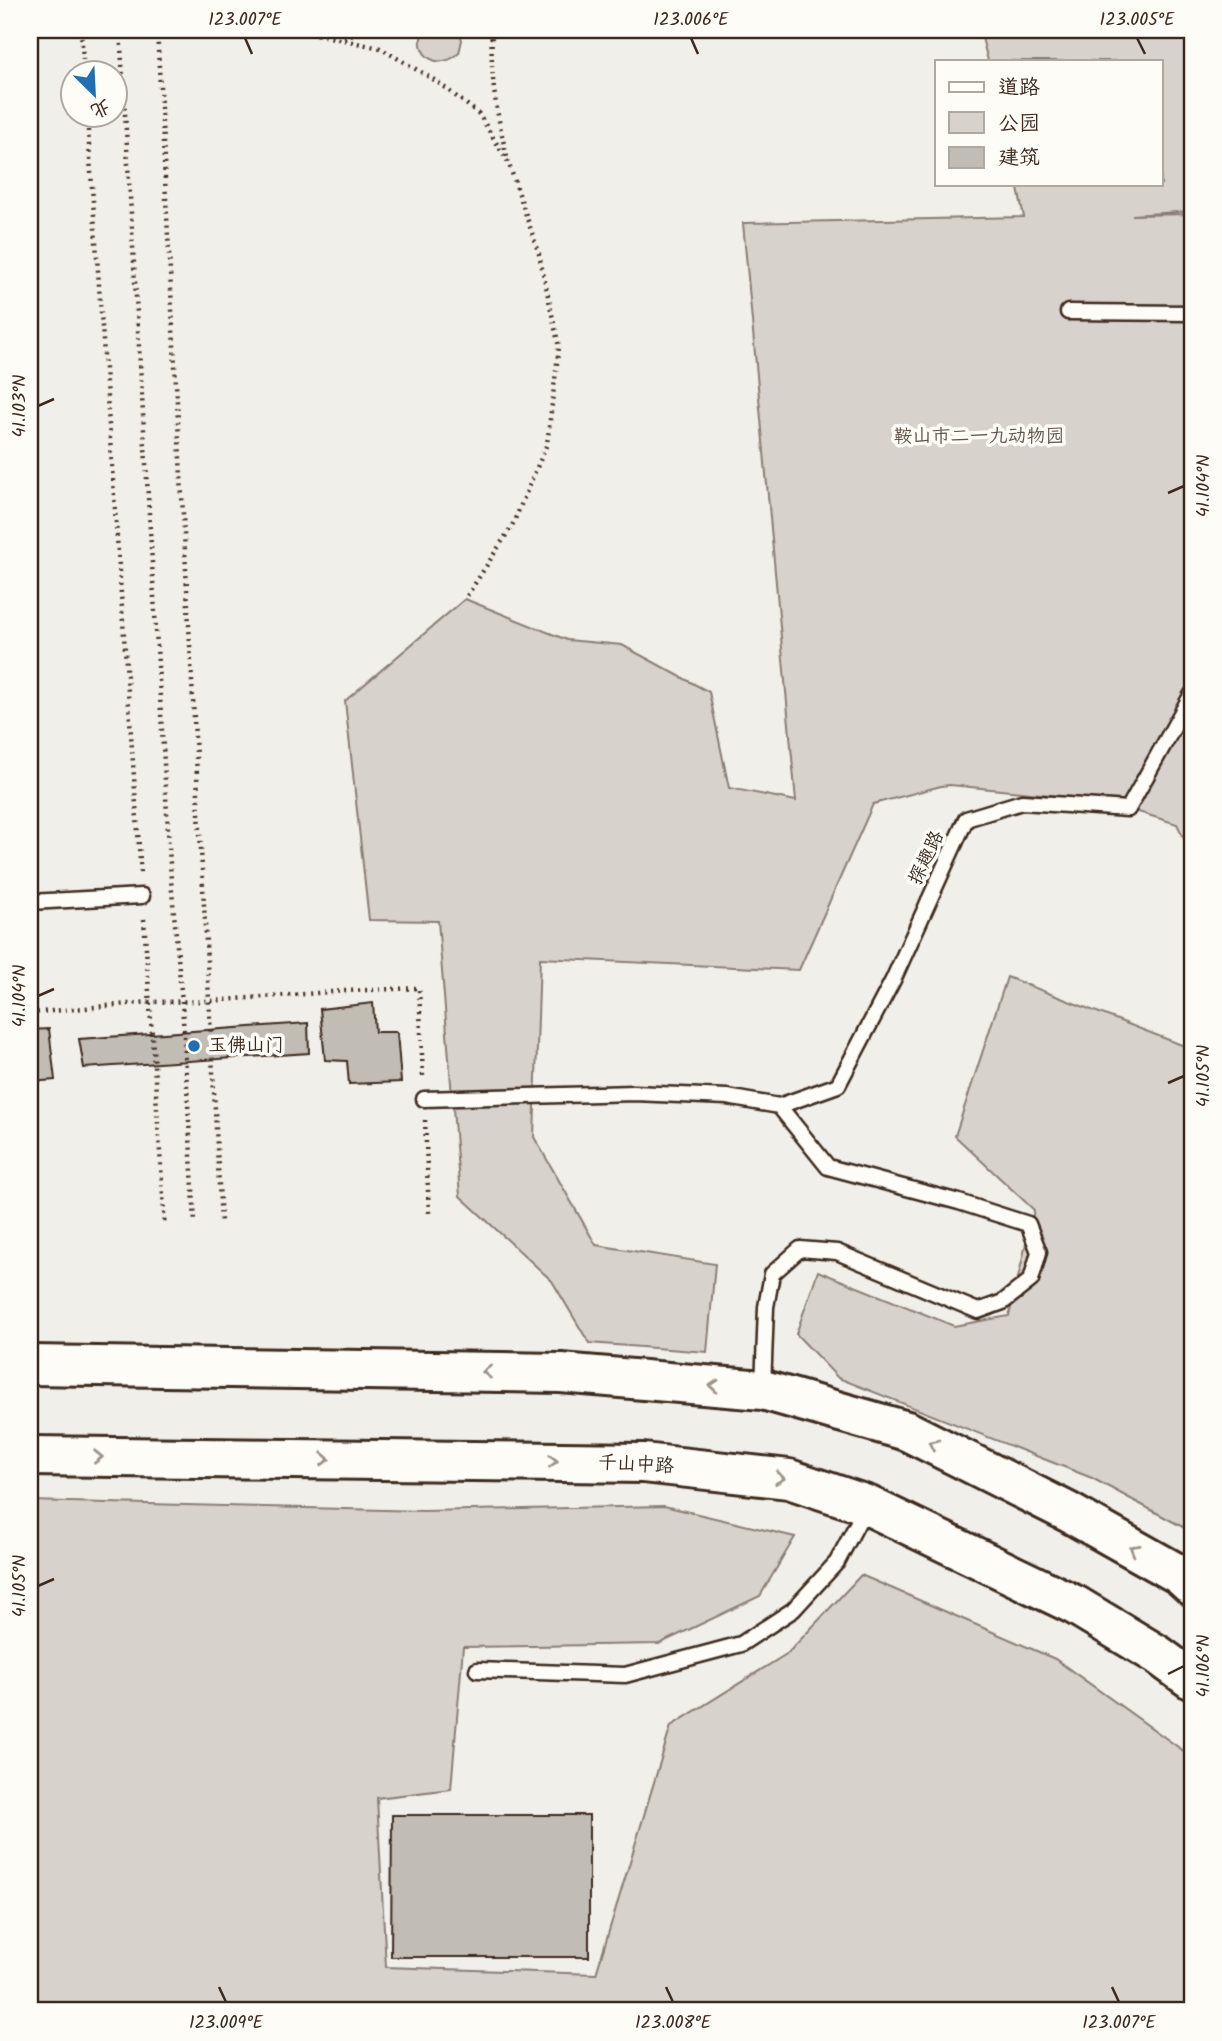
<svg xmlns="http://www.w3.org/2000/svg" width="1222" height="2041" viewBox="0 0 1222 2041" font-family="Kalam,'LXGW WenKai TC',sans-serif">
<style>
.green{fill:#d7d2cc;stroke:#897e75;stroke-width:2}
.building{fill:#c1bcb4;stroke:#3b2a1e;stroke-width:2}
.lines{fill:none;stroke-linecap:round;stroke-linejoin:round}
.lane-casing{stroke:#3b2a1e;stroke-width:19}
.primary-casing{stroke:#3b2a1e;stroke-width:44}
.path{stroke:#3b2a1e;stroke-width:4.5;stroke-dasharray:2 5;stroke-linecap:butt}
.lane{stroke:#fdfcf7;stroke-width:14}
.primary{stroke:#fdfcf7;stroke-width:38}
.oneway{stroke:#9c938a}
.ticks{fill:none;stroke:#3b2a1e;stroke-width:2.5}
.poi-dot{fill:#1f6fb2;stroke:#fdfcf7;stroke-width:2.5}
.labels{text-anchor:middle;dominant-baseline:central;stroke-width:7;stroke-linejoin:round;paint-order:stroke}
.park-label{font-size:19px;fill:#62544a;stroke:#fdfcf7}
.street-label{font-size:19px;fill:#3b2a1e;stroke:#fdfcf7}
.poi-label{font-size:19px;fill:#3b2a1e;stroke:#fdfcf7;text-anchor:start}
.neatline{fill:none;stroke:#3b2a1e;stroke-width:2.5}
.ticks-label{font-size:18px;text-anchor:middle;fill:#3b2a1e}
</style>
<rect width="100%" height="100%" fill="#f1efea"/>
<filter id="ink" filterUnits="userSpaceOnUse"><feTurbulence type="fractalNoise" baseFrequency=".0143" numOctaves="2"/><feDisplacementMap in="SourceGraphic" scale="14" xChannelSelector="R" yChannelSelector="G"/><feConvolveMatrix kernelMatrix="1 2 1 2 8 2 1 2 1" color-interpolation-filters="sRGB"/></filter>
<g filter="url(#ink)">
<path class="green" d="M423,30H459L462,40L459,53C439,72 413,56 423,30Z
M980,30H1192V211L1132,215L1192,214V855L1177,824L1100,800L950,785L941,786L873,804L799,970L540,958L534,1137L596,1245L715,1264L707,1352L589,1343L552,1281L460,1196L438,921L369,920L345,701L465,599L567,640L622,645L709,692L729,788L796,801L743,223L1024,217L1017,184H1161V61H988Z
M1007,977L1192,1049V1532L1092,1478L838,1378L796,1334L818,1271L954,1326L1009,1316L1034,1210L955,1136Z
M30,1501L424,1511L664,1506L795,1537L760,1596L659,1644L463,1647L451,1789L377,1798L386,1967L596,1974L671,1726L788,1653L861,1575L1055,1659L1192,1757V2011H30Z"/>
<path class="building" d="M373,1003L375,1032H397L401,1082L349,1084L347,1061L325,1060L320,1009Z
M308,1023L309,1053L84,1068L79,1039Z
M49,1029L55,1080L30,1082V1030Z
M392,1815H589V1957H391Z"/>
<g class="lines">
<defs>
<path id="lane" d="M1068,312L1192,313
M30,902L142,896
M424,1099L634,1093L727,1097L779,1106L828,1167L959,1202L1028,1224L1039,1252L1031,1280L1003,1302L978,1311L837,1252L800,1249L772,1274L766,1307L763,1388
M779,1106L838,1085L893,980L966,819L1022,802L1128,809L1192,694
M477,1670L625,1675L741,1644L793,1610L837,1562L866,1507"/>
<path id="primary" d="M30,1365L561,1373L763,1390L907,1431L1068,1512L1180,1575L1192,1586
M30,1456L643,1463L789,1479L867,1505L1075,1605L1158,1655L1192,1680"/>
</defs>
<use href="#lane" class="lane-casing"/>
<use href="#primary" class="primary-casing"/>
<path class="path" d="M81,30L84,74
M120,30L171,880L182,1002L195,1223
M157,30L221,1222
M254,30L311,33L380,48L436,81L479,114L509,164L539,254L559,347L547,444L512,526L465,599
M492,30C490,77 496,111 507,157
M344,38L370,30
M87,116L141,875
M144,919L165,1225
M30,1013L150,1002L209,1001L345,991L419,988L423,1077
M425,1120L429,1214"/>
<use href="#lane" class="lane"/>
<use href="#primary" class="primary"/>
</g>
<defs><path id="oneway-chevron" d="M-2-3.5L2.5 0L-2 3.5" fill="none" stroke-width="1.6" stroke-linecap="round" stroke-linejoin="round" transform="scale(1.75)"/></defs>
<g class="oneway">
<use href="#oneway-chevron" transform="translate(487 1372) rotate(-179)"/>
<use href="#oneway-chevron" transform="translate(714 1386) rotate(-175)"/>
<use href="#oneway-chevron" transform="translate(933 1444) rotate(-154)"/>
<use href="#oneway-chevron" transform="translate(98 1457) rotate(1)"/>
<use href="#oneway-chevron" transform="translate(325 1459) rotate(1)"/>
<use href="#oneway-chevron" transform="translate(553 1461) rotate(1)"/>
<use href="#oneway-chevron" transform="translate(780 1478) rotate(8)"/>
<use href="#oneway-chevron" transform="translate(1134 1549) rotate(-150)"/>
</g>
</g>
<path class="ticks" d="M245,38L252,54M691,38L698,54M1137,38L1145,54M38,406L54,399M1168,493L1184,486M38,996L54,989M1168,1083L1184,1076M38,1586L54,1579M1168,1674L1184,1666M219,1987L226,2002M666,1987L673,2002M1112,1987L1119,2002"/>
<circle class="poi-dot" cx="194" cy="1046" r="7"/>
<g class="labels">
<g class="park-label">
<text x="979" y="437">鞍山市二一九动物园</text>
</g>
<g class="street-label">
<text transform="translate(927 858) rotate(-65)">探趣路</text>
<text transform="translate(636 1465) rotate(3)">千山中路</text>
</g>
<g class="poi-label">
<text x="208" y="1046">玉佛山门</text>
</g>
</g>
<rect width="1222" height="2041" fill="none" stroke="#fdfcf7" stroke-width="77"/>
<rect x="935" y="60" width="228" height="126" fill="#fdfcf7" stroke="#afa8a0" stroke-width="2"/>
<rect x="949" y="82" width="35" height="10" fill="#fdfcf7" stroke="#afa8a0" stroke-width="2"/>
<text x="998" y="94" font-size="21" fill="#3b2a1e">道路</text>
<rect x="949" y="112" width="35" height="21" fill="#d7d2cc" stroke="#afa8a0" stroke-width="2"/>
<text x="998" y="130" font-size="21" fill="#3b2a1e">公园</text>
<rect x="949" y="147" width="35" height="21" fill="#c1bcb4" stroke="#afa8a0" stroke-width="2"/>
<text x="998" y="164" font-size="21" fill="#3b2a1e">建筑</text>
<g transform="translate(94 94) rotate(156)"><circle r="33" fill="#fdfcf7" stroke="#afa8a0" stroke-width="2"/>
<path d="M0-5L12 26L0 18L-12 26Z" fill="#1f6fb2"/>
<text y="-10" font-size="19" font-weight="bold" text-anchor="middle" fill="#3b2a1e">北</text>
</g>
<rect x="38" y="38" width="1146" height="1964" class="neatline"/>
<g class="ticks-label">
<text x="245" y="25">123.007°E</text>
<text x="691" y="25">123.006°E</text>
<text x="1137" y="25">123.005°E</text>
<text transform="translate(19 406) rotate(-90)" y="6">41.103°N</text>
<text transform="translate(1203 486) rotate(-90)" y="6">41.104°N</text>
<text transform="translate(19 996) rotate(-90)" y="6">41.104°N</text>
<text transform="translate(1203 1076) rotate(-90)" y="6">41.105°N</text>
<text transform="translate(19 1586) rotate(-90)" y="6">41.105°N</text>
<text transform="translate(1203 1666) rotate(-90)" y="6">41.106°N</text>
<text x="226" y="2028">123.009°E</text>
<text x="673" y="2028">123.008°E</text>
<text x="1119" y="2028">123.007°E</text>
</g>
</svg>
